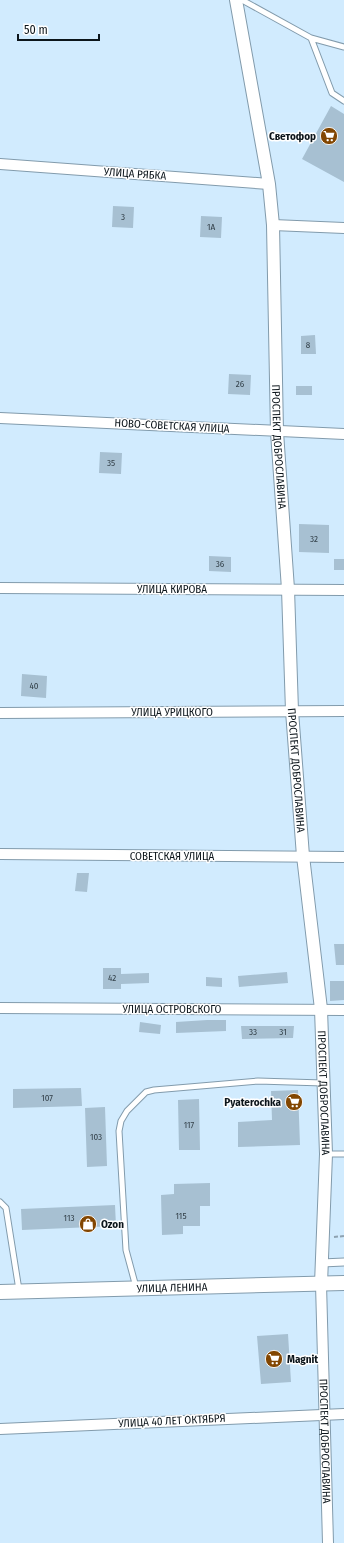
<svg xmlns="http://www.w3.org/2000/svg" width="344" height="1543" viewBox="0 0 344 1543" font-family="'Fira Sans Condensed',sans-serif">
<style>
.building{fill:#a7c0d2}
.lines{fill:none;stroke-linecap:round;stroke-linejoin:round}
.service-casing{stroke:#829bac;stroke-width:7}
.pedestrian-casing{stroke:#829bac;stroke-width:9}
.minor-casing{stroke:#829bac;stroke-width:12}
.tertiary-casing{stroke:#829bac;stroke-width:14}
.secondary-casing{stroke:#829bac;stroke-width:16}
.path{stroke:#8ea2b1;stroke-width:2;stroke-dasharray:4 2;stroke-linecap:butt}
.service{stroke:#fff;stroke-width:5}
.pedestrian{stroke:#fff;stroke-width:7}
.minor{stroke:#fff;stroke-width:10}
.tertiary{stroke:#fff;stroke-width:12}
.secondary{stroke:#fff;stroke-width:14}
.labels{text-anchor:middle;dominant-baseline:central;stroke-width:3;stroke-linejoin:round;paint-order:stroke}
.number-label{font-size:9px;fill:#334049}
.poi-label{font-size:11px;font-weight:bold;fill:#0c151b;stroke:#fff;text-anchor:end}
.street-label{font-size:11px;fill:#0c151b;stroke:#fff}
</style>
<rect width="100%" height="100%" fill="#d1ebfe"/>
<path class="building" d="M331,106L344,114V182L302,159Z
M113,206L134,207L133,228L112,227Z
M201,216L222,217L221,238L200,237Z
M315,335L316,354H301V336Z
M229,374L251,375L250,395L228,394Z
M296,386H312V395H296Z
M100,452L122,453L121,474L99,473Z
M299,524L329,525V553L299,552Z
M209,556L231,557V572L209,571Z
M334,559H344V570H334Z
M22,674L47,676L46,698L21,696Z
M77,873H89L87,892L75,891Z
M334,944H344V965H336Z
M103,968H121V974L149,973V983L121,984V989H103Z
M287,972L288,983L239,987L238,976Z
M206,977L222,978V987L206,986Z
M330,981H344V1000L330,1001Z
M207,1020H226V1031L176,1033V1022Z
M140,1022L161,1025L160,1034L139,1032Z
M241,1026H294L293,1038L242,1039Z
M81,1088L82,1106L13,1108V1089Z
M298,1090L300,1145L238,1147V1122L272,1120L271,1091Z
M199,1099L200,1150H179L178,1100Z
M105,1107L107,1166L87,1167L85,1108Z
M210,1183V1206H200V1226H183V1234L162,1235L161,1195L174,1194V1184Z
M115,1205L116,1226L22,1230L21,1209Z
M288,1334L291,1382L261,1384L257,1336Z"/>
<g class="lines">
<defs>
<path id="service" d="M242,0L311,38L344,47
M311,38L332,93L344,101
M327,1154H344
M0,1202L6,1208L19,1290
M136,1287L126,1250L119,1131L121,1121L127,1111L146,1092L154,1090L258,1081L323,1083"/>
<path id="pedestrian" d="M322,1263L344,1262"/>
<g id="minor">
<path d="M0,164L269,184"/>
<path d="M273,225L344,228"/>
<path d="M0,418L344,434"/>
<path d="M0,588L344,590"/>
<path d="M0,713L344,711"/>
<path d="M0,854L344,857"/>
<path d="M0,1008L344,1010"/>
<path id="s1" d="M321,1284L328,1543"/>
<path d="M0,1429L344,1414"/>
</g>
<g id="tertiary">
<path id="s2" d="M236,0L269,184L273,225L277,432L288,589L292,711L303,856L321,1009L326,1154L321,1284"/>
</g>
<g id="secondary">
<path id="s3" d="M0,1292L344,1283"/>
</g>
</defs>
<use href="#service" class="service-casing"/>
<use href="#pedestrian" class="pedestrian-casing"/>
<use href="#minor" class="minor-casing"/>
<use href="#tertiary" class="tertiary-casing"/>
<use href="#secondary" class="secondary-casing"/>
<path class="path" d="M334,1237L344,1236"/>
<use href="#service" class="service"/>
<use href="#pedestrian" class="pedestrian"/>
<use href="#minor" class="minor"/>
<use href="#tertiary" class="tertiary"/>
<use href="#secondary" class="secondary"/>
</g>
<defs>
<symbol id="supermarket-disc" viewBox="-11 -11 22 22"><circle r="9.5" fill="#824601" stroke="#fff"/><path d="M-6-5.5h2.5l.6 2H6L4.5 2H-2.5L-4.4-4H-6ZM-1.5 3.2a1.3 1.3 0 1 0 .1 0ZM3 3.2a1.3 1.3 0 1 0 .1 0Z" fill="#fff"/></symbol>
<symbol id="shop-disc" viewBox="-11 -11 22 22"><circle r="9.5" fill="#824601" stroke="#fff"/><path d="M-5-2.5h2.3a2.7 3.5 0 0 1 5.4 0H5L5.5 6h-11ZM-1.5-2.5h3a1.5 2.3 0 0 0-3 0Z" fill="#fff"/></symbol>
</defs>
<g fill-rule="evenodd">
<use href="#supermarket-disc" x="319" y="126" width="20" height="20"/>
<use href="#supermarket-disc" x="284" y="1092" width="20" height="20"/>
<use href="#shop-disc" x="78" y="1214" width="20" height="20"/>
<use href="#supermarket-disc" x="264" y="1349" width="20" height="20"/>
</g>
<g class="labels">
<g class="number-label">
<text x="123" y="217">3</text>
<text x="211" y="227">1А</text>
<text x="308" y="345">8</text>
<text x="240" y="384">26</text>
<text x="111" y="463">35</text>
<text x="314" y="539">32</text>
<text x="220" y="564">36</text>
<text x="34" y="686">40</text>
<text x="112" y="978">42</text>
<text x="253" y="1032">33</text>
<text x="283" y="1032">31</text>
<text x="47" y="1098">107</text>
<text x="189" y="1125">117</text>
<text x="96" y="1137">103</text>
<text x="181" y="1216">115</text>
<text x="69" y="1218">113</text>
</g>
<g class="poi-label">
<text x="316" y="136">Светофор</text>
<text x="281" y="1102">Pyaterochka</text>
<text x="101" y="1224" text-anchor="start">Ozon</text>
<text x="287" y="1359" text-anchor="start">Magnit</text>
</g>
<g class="street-label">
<text transform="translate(135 174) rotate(4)">УЛИЦА РЯБКА</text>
<text transform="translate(172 426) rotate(3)">НОВО-СОВЕТСКАЯ УЛИЦА</text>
<text stroke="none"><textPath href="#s2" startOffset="450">ПРОСПЕКТ ДОБРОСЛАВИНА</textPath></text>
<text x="172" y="589">УЛИЦА КИРОВА</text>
<text x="172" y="712">УЛИЦА УРИЦКОГО</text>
<text stroke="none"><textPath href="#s2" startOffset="774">ПРОСПЕКТ ДОБРОСЛАВИНА</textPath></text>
<text x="172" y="856">СОВЕТСКАЯ УЛИЦА</text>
<text x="172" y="1009">УЛИЦА ОСТРОВСКОГО</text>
<text stroke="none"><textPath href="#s2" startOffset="1098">ПРОСПЕКТ ДОБРОСЛАВИНА</textPath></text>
<text stroke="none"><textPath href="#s3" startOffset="172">УЛИЦА ЛЕНИНА</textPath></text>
<text transform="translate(172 1421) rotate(-3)">УЛИЦА 40 ЛЕТ ОКТЯБРЯ</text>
<text stroke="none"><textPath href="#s1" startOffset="157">ПРОСПЕКТ ДОБРОСЛАВИНА</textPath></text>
</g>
</g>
<path d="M18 34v6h81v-6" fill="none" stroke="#0c151b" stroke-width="2"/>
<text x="24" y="34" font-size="12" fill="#0c151b" stroke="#ffffff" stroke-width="3" paint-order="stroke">50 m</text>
</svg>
